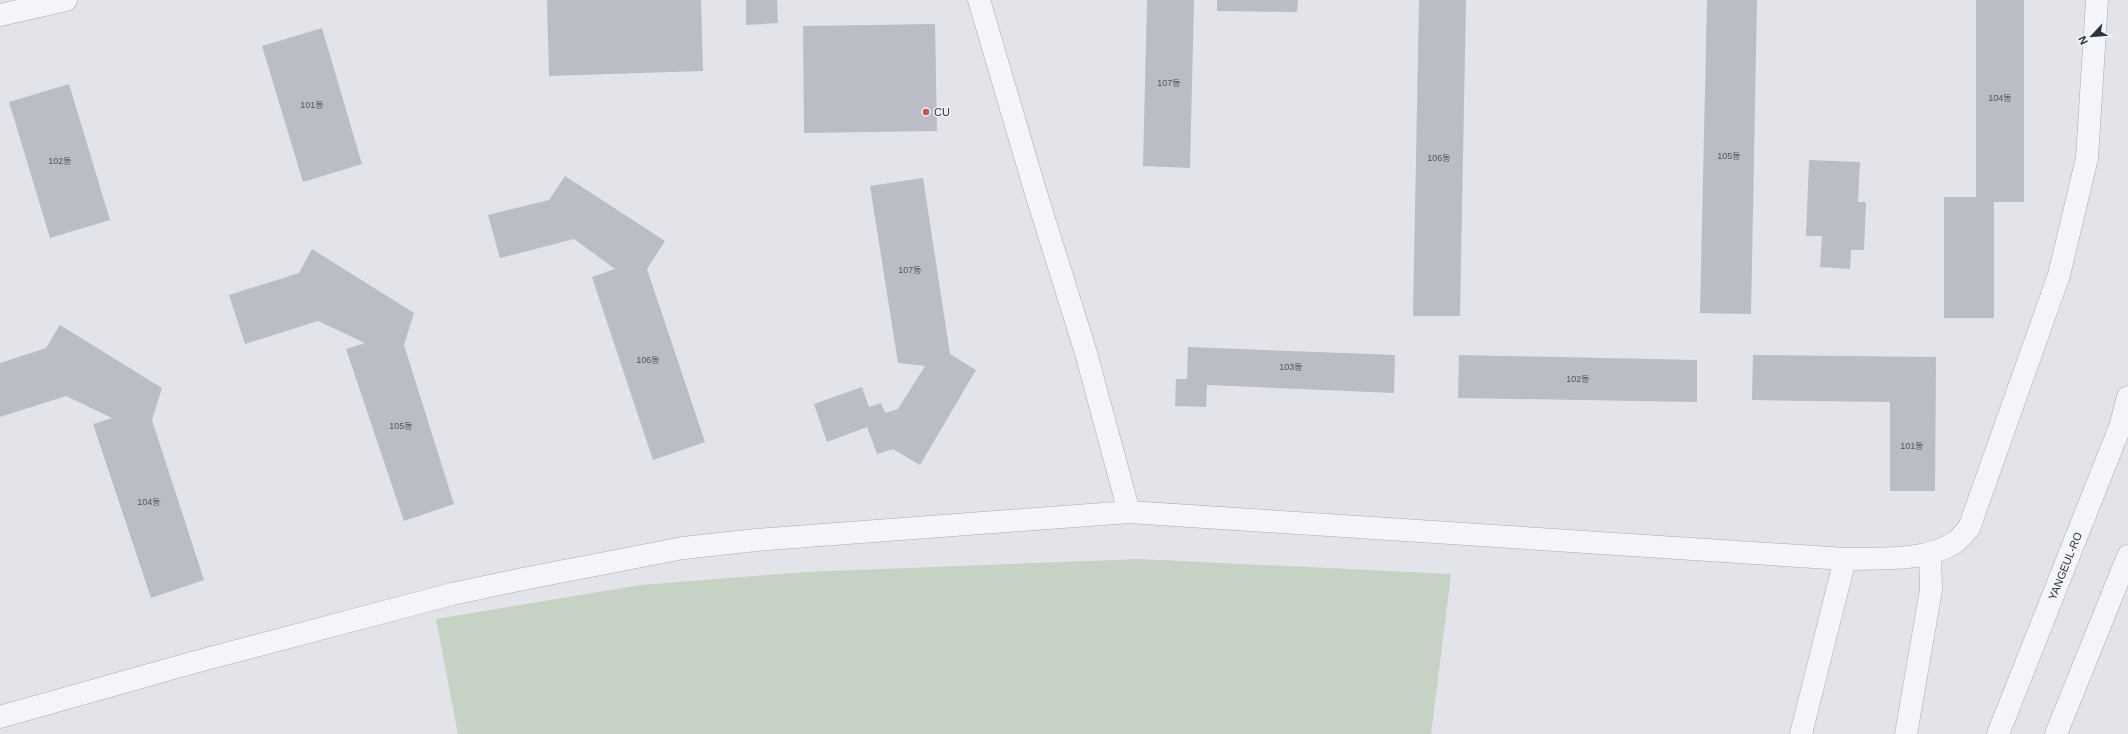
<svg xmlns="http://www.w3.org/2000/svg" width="2128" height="734" viewBox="0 0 2128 734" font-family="Helvetica,'Noto Sans KR',sans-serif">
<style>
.green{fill:#c6d2c4}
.building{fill:#babdc5}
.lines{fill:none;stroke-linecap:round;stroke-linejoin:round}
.minor-casing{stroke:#a8abb3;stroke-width:23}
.minor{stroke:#f4f5f8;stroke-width:22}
.poi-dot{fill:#c15458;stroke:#f2f3f7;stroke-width:1.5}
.labels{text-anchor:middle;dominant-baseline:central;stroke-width:3;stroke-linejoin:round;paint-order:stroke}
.number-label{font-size:9px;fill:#505460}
.poi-label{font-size:11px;fill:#2c313f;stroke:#f2f3f7;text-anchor:start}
.street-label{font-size:11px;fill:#2c313f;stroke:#f2f3f7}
</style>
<rect width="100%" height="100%" fill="#e2e4e9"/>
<path class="green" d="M1138,559L1451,574L1431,734H458L436,619L641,585L807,572Z"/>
<path class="building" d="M547,0H701L703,71L549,76Z
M746,0H777L778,23L746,25Z
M1147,0H1194L1190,168L1143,166Z
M1217,0H1298L1297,12L1217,11Z
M1419,0H1466L1460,316H1413Z
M1707,0H1757L1751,314L1700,313Z
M1976,0H2024V202H1994V318H1944V197H1976Z
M935,24L937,131L804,133L803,26Z
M322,28L362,164L303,182L262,46Z
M69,84L110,220L50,238L9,102Z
M1809,160L1860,162L1858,202H1866L1864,250H1851L1850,269L1820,267L1822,236H1806Z
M565,176L665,241L647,269L705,442L653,460L592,277L615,269L574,239L500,258L488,215L549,200Z
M923,178L950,354L976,370L920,465L893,449L877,454L867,427L827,442L814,404L862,387L869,407L881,403L885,413L898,409L925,366L898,363L870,186Z
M312,249L414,313L404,345L454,504L404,521L346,349L365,343L318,321L245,344L229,295L299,273Z
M60,325L162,388L152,420L204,580L151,598L93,424L112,418L66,396L0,417V363L46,348Z
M1188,347L1395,355L1394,393L1207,385L1206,407L1175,406L1176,379H1187Z
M1459,355L1697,360V402L1458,398Z
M1753,355L1936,357L1935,491H1890V402L1752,400Z"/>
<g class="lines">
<defs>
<path id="minor" d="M979,0L1035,190L1086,353L1129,512
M0,15L66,0
M0,717L195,662L452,594L523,579L683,548L756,540L1129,512L1845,559C1880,558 1923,562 1954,543C1959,540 1964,533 1969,528L2059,275L2087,158L2097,0
M1801,734L1845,559
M1906,734L1931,590L1930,553
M1998,734L2120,427L2128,397
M2056,734L2128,556"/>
</defs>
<use href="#minor" class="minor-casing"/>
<use href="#minor" class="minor"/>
</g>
<circle class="poi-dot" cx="926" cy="112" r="4"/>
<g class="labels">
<g class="number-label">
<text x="1169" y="83">107동</text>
<text x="2000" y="98">104동</text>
<text x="312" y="105">101동</text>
<text x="1729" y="156">105동</text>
<text x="1439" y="158">106동</text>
<text x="60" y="161">102동</text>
<text x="910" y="270">107동</text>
<text x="648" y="360">106동</text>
<text x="1291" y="367">103동</text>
<text x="1578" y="379">102동</text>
<text x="401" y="426">105동</text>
<text x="1912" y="446">101동</text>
<text x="149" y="502">104동</text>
</g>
<g class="poi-label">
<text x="934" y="112">CU</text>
</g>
<g class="street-label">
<text transform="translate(2065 566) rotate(-68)">YANGEUL-RO</text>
</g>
</g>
<g transform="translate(2092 36) rotate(244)" stroke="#f2f3f7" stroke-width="3" paint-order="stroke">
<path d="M0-3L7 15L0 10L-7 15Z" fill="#2c313f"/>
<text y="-6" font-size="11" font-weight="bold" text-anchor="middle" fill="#2c313f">N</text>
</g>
</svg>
